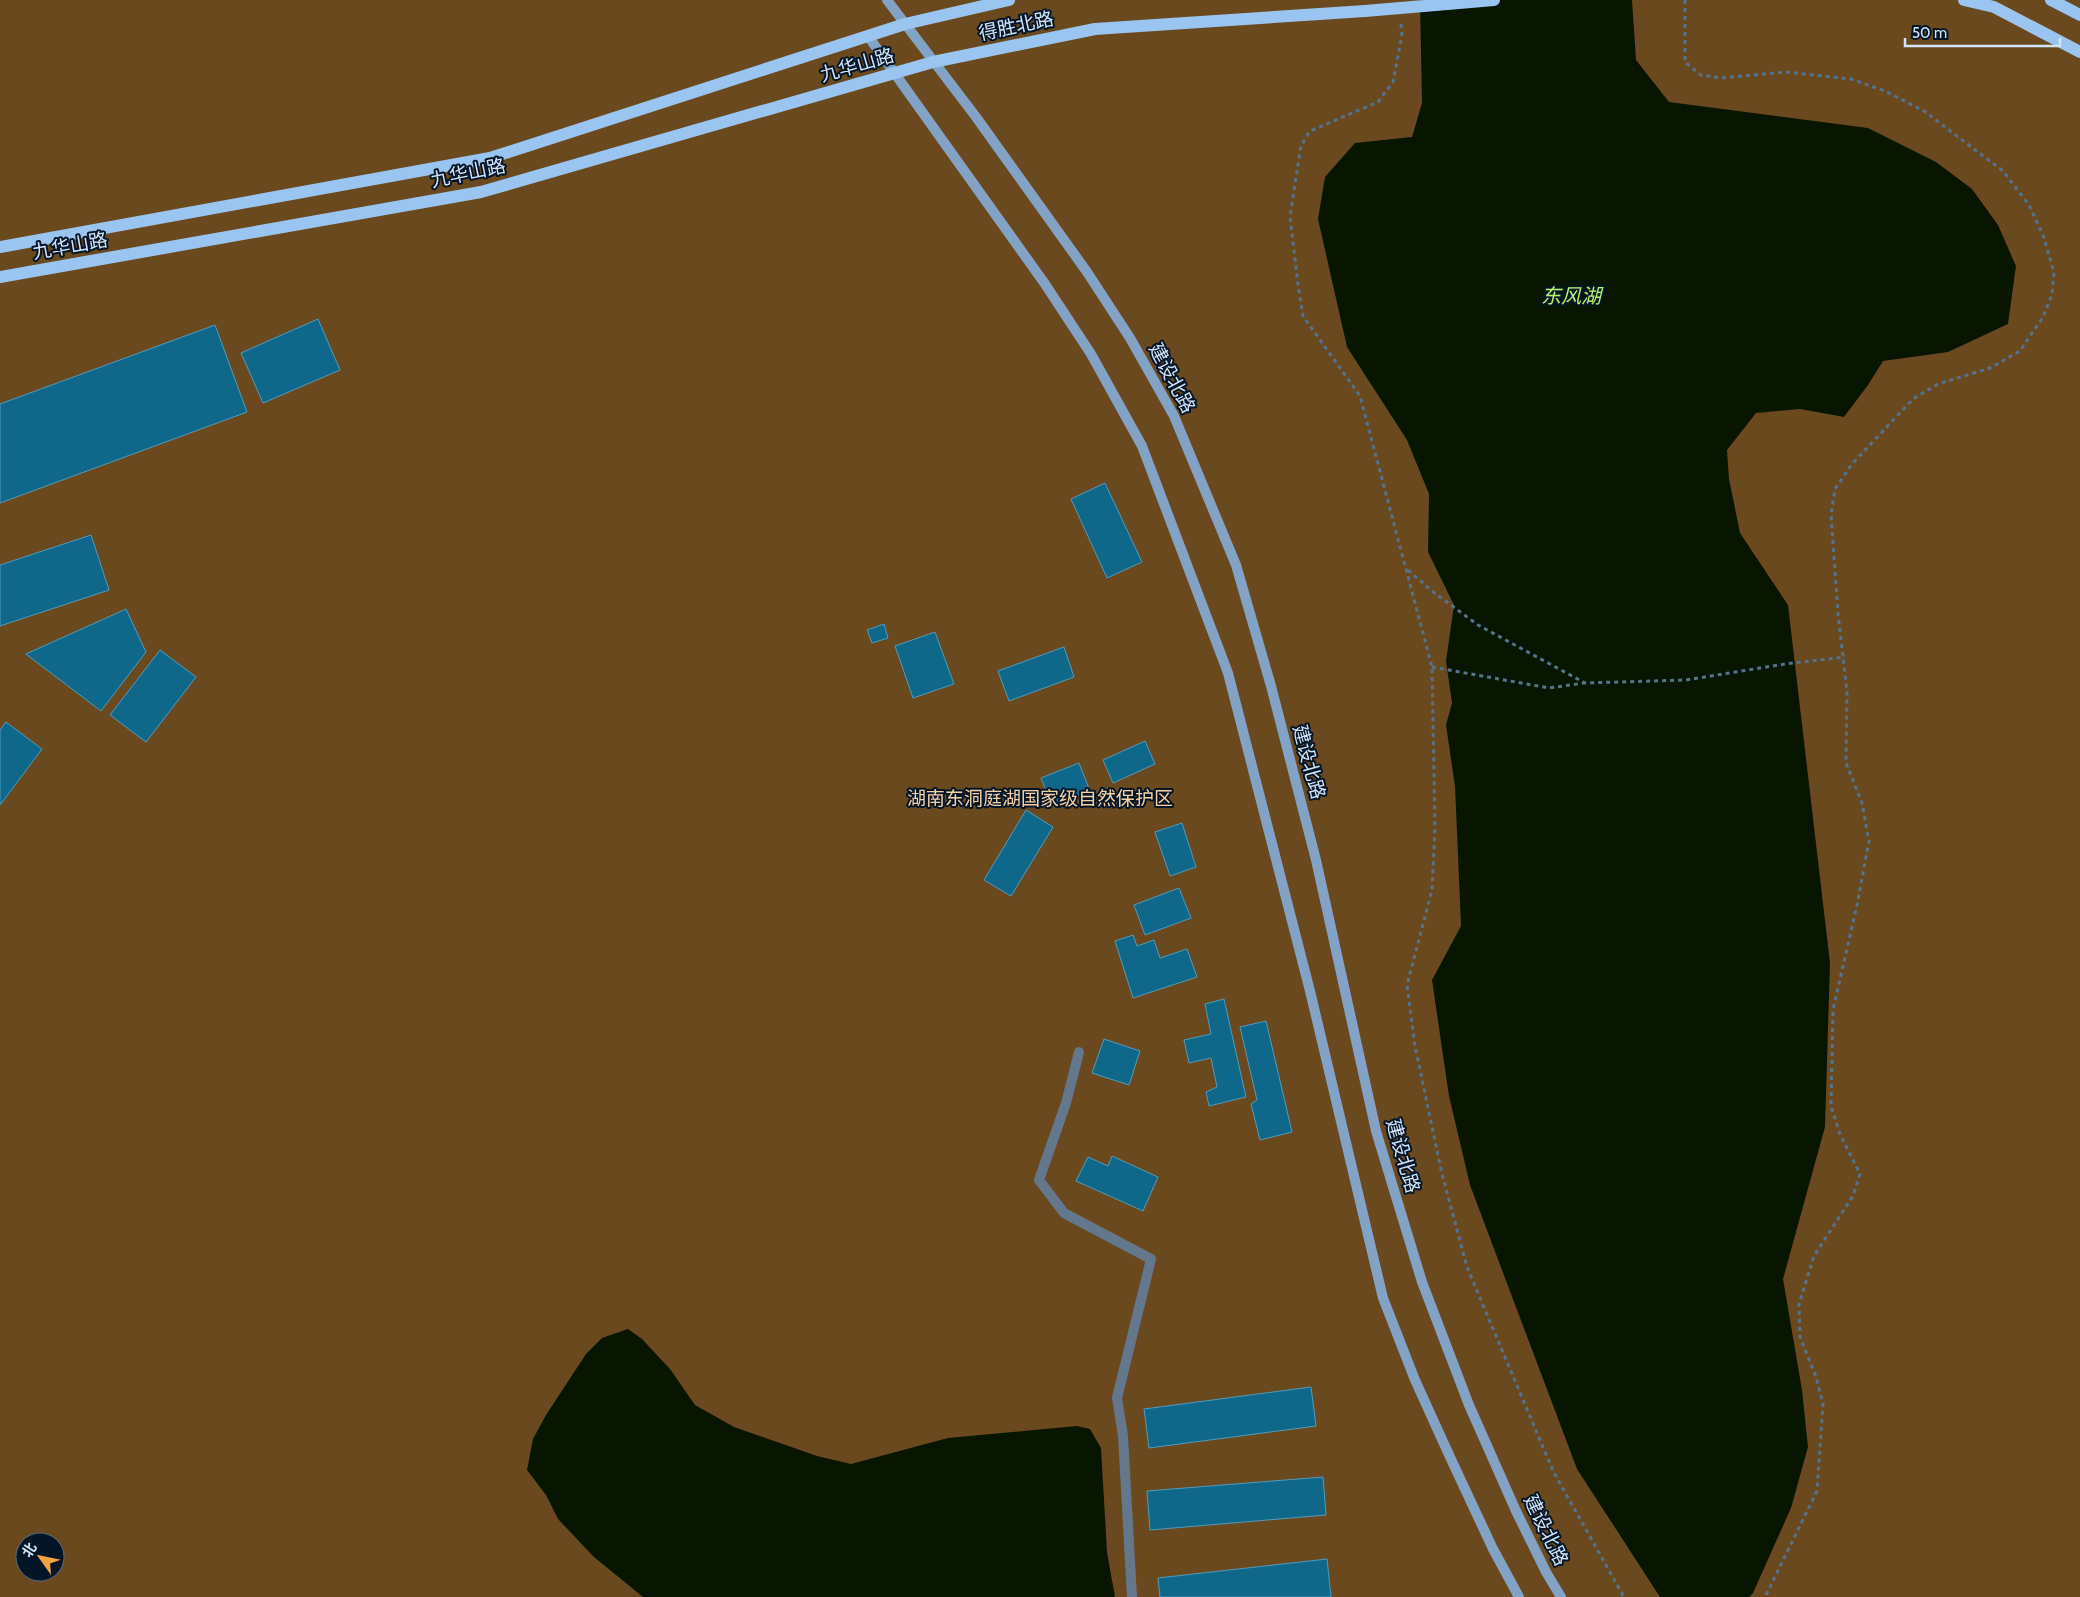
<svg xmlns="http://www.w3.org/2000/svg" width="2080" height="1597" viewBox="0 0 2080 1597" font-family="Cabin,'Noto Sans SC',sans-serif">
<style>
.green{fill:#6b491e;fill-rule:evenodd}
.water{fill:#081600}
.building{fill:#0f6889;stroke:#4f9cbf}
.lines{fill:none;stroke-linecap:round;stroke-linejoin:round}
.path{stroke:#53738f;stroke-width:3;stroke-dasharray:4 4;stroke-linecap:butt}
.minor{stroke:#63788d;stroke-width:10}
.secondary{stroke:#82a3c6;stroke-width:10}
.primary{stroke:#9ac5f1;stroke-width:12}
.primary-bridge{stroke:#9ac5f1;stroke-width:12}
.labels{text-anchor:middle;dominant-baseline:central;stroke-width:4;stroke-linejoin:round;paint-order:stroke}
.street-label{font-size:19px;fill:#d0e5fa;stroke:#031527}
.park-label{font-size:19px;fill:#f7d1a5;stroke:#031527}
.water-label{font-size:20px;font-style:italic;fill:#b6f46b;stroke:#031527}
</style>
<rect width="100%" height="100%" fill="#072d4e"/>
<path class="green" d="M0,0H2080V1597H0ZM25,1542H55V1572H25Z"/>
<path class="water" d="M1420,0H1632L1636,60L1669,102L1868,128L1936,162L1972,189L1998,225L2016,266L2008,324L1948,352L1883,361L1868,385L1844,417L1800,409L1756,413L1727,450L1729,479L1740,533L1788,605L1830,963L1825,1127L1783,1279L1802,1390L1808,1447L1791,1508L1753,1593L1749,1597H1660L1577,1469L1470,1185L1449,1096L1432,980L1461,926L1455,786L1446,725L1452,703L1446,661L1454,605L1428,552L1429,494L1407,440L1347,347L1318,219L1325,177L1355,143L1412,137L1422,103Z
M628,1329L642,1339L670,1369L695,1405L734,1427L817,1456L851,1464L948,1438L1077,1426L1090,1429L1101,1448L1107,1552L1115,1597H643L594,1557L558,1519L546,1495L527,1470L533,1439L546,1415L586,1354L602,1338Z"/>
<path class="building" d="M318,319L340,370L263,403L241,353Z
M215,325L247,412L0,503V404Z
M1105,483L1142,562L1107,578L1071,499Z
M91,535L109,590L0,626V565Z
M126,609L146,652L101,711L26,654Z
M884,624L888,638L872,643L867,630Z
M935,632L954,684L913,698L895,646Z
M1064,647L1074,677L1009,701L998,671Z
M160,650L196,677L146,742L110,715Z
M6,722L42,749L0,805V730Z
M1145,741L1155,764L1113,783L1103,760Z
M1079,763L1090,791L1052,806L1041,778Z
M1026,810L1053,827L1011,896L984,880Z
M1182,823L1196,867L1170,876L1155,832Z
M1179,888L1191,918L1145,935L1134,905Z
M1133,935L1137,946L1154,940L1160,958L1187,949L1197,977L1133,998L1115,941Z
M1224,999L1246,1097L1209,1106L1206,1092L1217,1087L1211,1058L1189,1063L1184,1040L1211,1034L1205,1004Z
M1266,1021L1292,1132L1260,1140L1251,1104L1257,1100L1240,1027Z
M1104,1039L1140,1051L1129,1085L1092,1073Z
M1112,1156L1158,1177L1143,1211L1076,1181L1088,1157L1108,1166Z
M1311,1387L1316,1426L1149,1448L1144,1409Z
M1323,1477L1326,1515L1150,1530L1147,1491Z
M1327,1559L1331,1597H1160L1158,1578Z"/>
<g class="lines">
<path class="path" d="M1685,0V62L1701,75L1721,78L1786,72L1851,79L1885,91L1924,111L2003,171L2029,205L2043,235L2054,272L2052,295L2043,317L2020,351L1990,368L1938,384L1913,399L1852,464L1835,489L1831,515L1838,614L1847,691L1846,763L1862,803L1869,841L1857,905L1833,1010L1831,1106L1840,1134L1860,1174L1853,1196L1814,1256L1799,1304L1800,1337L1816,1377L1823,1404L1817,1491L1765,1597
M1401,24L1402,35L1393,82L1378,102L1310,131L1301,146L1290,216L1298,285L1303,316L1360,396L1432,667L1435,828L1432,890L1407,985L1415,1046L1442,1174L1467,1267L1553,1471L1624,1597
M1408,570L1432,591L1478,625L1585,683L1686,680L1785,664L1845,657
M1432,667L1549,688L1584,683"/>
<path class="minor" d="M1079,1052L1066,1103L1039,1180L1064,1213L1151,1259L1117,1398L1123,1436L1132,1597"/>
<path class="secondary" d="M887,0L976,117L1087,272L1130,338L1174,416L1236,565L1271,686L1316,860L1376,1131L1422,1282L1469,1405L1516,1511L1546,1572L1561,1597
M868,36L1045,284L1091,354L1142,446L1228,673L1310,991L1383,1298L1415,1380L1450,1457L1493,1549L1519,1597"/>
<path class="primary" d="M1964,0L1994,7L2080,52
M2051,0L2080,15
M0,247L490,158L905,24L1009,0
M0,277L481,192L933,62L1095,29L1365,11"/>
<path class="primary-bridge" d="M1365,11L1494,0"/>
</g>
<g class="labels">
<g class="street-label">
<text transform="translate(1016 26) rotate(-12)">得胜北路</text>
<text transform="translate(857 65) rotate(-16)">九华山路</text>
<text transform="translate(468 173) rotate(-12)">九华山路</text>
<text transform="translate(70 246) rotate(-10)">九华山路</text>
<text transform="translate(1172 378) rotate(62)">建设北路</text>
<text transform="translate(1309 762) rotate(75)">建设北路</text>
<text transform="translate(1403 1156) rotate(74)">建设北路</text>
<text transform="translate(1546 1530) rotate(64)">建设北路</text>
</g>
<g class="park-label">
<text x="1040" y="798">湖南东洞庭湖国家级自然保护区</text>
</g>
<g class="water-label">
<text x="1571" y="296">东风湖</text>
</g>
</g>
<g transform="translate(40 1557) rotate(303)"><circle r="24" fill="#031527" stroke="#55687b"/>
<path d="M0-4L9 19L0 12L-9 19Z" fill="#f2a541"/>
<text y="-8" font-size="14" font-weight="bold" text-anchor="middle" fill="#d0e5fa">北</text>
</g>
<path d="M1905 38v8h155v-8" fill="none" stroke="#d0e5fa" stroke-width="2.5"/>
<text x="1912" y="38" font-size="15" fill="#d0e5fa" stroke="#031527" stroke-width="4" paint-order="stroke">50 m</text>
</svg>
